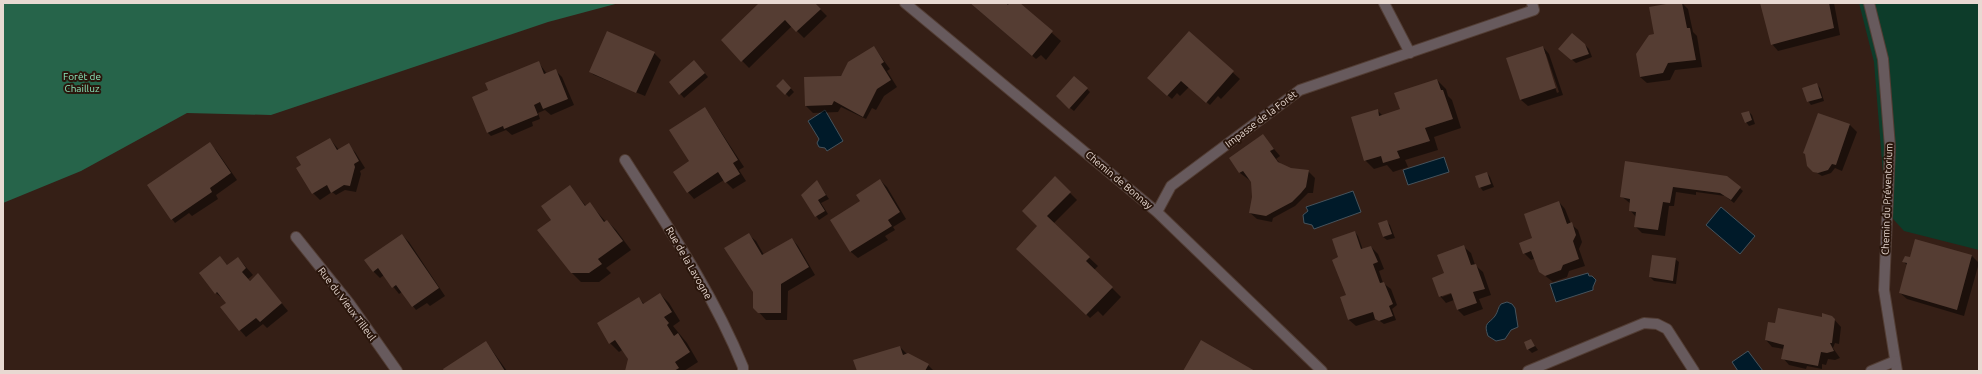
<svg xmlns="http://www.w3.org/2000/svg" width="1982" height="374" viewBox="0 0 1982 374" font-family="Ubuntu,sans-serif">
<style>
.green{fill:#0d3c2a}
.forest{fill:#26644a}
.water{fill:#001a29;stroke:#46535c}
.shadow{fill:#0007;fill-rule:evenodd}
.building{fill:#553d33}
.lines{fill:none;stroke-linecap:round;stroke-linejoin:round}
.service-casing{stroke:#523d34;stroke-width:12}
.minor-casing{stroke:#523d34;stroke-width:12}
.service{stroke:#675a5d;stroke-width:10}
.minor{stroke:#675a5d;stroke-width:10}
.labels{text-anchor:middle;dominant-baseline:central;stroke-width:4;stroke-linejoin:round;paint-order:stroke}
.park-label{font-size:10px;fill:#8be6bc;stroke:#2a160c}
.street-label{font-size:10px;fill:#e8d9d2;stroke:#2a160c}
</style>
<rect width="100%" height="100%" fill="#351f16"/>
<path class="green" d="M1859,3H1979V250L1904,231L1886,211L1874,62Z"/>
<path class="forest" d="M3,3H619L548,22L271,115L187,113L81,171L3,203Z"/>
<path class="water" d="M825,110L843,141L827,151L825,148L819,147L817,143L819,139L808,121Z
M1444,157L1449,172L1408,185L1403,170Z
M1353,191L1361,212L1314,229L1312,225L1304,223L1303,215L1308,211L1306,207Z
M1721,207L1755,236L1740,254L1706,225Z
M1588,273L1589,276H1592L1596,280L1593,287V290L1556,302L1550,284Z
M1507,302L1512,304L1515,308L1518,327L1511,330L1505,339L1496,341L1488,336C1483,322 1489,324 1495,316C1498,312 1498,307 1501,304Z
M1748,351L1763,371H1738L1732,362Z"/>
<path class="shadow" d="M761,3H814L827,16L804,38L792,26L749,68L722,40Z
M970,3H1018L1061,41L1046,60L1041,55L1036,59Z
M1678,3H1682L1688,9L1693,32L1697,36L1702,67L1675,70L1670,80L1647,83L1640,77L1655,35Z
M1761,3H1834L1840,35L1778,51L1772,44Z
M1189,33L1240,79L1221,99L1218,96L1210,105L1189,87L1180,96L1177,93L1172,99L1152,82Z
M1585,45L1589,49L1592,57L1576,63L1563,52Z
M874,47L890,69L887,71L897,87L884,96L876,110L872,108L866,119L841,107L838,112L813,113L806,106Z
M1543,47L1549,54L1563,95L1528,106L1521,100ZM1544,54H1546L1559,92L1557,93Z
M654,53L661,60L645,96L594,75L590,72Z
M539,63L547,74L555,70L562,77L574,105L551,115L545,110L538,113L540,119L532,122L533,126L512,135L506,130L491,136L487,132L490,91Z
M698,65L708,77L684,98L670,82Z
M783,80L794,92L789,97L778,86Z
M1437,80L1446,89L1448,96L1452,100L1461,128L1434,137L1438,150L1405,160L1408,167L1393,172L1387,165L1374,169L1365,160L1377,110L1383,116L1401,110Z
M1816,84L1820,88L1824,101L1811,105L1808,101Z
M1087,89L1090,92L1074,111L1060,100Z
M708,112L744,167L739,170L746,181L733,189L724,180L694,199L688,192L691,162Z
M1749,112L1752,115L1755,124L1749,126L1746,122Z
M1819,115L1850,125L1857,132L1842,171L1835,168L1831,173L1822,176L1814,171Z
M1262,135L1280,156L1276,159L1281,164L1291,169L1308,171L1315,178L1313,193H1308L1295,206L1273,218L1272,222L1257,219L1250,213L1253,197L1252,182L1240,173L1230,159Z
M330,139L339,150L348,145L355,152L365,168L360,171L361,174L356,192L345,190L336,195L332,192L320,200L313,193L302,165Z
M209,144L216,150L237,180L216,195L218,199L192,216L189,213L175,223L172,219Z
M1487,173L1490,177L1494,187L1483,191L1480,187Z
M1726,177L1743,191L1734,203L1725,196L1696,192V195L1676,192L1674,206H1669L1665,236L1642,233L1635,226L1636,217L1630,210L1631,204L1621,196Z
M1055,178L1077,200L1053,224L1098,266L1094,270L1121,297L1103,316L1098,311L1090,318L1086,314L1039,226Z
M880,180L887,187L906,219L893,227L895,230L885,236L888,240L858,258L851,252L831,220L862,201Z
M817,181L829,199L821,203L828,214L819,220L802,195Z
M570,187L586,206L590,204L606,222L607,221L616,230L631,250L606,268L611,273L599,282H581L571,272L553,220Z
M1559,202L1565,209L1571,224L1578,230L1582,242L1579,249L1585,266L1569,271L1567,277L1553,282L1539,271L1535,258L1531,260L1524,253Z
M1386,221L1390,225L1395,238L1387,240L1383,237Z
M1355,232L1358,236L1363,250L1371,247L1378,254L1384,269L1379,271L1383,283L1391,289L1397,305L1392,309L1396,320L1384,324L1377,319L1356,326L1349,320L1347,296L1339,258Z
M402,235L409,242L445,296L430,306L427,303L416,310L402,292L399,294L384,275L380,278L373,271Z
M749,235L756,241L764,255L792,239L798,246L815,275L788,291L787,320H766L754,307V292L726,248Z
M1916,241L1972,256L1979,263L1964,316L1907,299L1900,293L1908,266L1903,261L1910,259Z
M1464,247L1471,253L1475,265L1483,272L1491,295L1479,299L1483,309L1464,316L1457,309L1454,300L1446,303L1440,296L1446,274ZM1455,291L1456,292L1442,297V294Z
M220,257L228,266L238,258L253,275L248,279L250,281L258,274L288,311L267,328L263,324L246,337L240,330L228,303L216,293L201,273Z
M1675,259L1679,262L1676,284L1654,281L1650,277Z
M660,294L669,303L680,321L673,326L687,343L698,362L684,371H626L629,359L622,350L619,352L610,343L639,298L644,304Z
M1832,317L1841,327L1839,344L1835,343L1833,348L1840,358L1835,360L1828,359L1826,365L1822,364V369L1807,366L1806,369L1789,365L1783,358L1784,349L1772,347L1766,340L1776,325Z
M1531,340L1538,350L1532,353L1528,349Z
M489,346L507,371H446Z
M900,347L907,354L928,365L934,371H858Z"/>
<path class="building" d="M759,3H815L821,9L796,32L785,20L741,62L721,40Z
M970,3H1006L1008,5L1009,3H1020L1053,31L1032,56Z
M1672,3H1682L1687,28H1690L1696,60L1668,63L1663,73L1640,77L1636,54L1649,35L1654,34L1649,7Z
M1760,3H1829L1834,28L1771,45Z
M607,31L655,52L636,93L589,72Z
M1189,31L1234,71L1206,103L1181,81L1167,96L1147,78Z
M1572,33L1585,44L1589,54L1571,60L1558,49Z
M874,46L884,62L881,64L891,80L877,89L863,117L834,101L832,105L805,106L804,77L841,76L848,62Z
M1543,46L1556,88L1520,100L1506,58Z
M694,60L705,73L679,95L669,82Z
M539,61L544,74L556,69L568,99L543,109L540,102L534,105L538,115L504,129L503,126L487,133L472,97L488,90L485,83Z
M1074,76L1088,88L1069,109L1056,96Z
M783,79L791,88L785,95L776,86Z
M1437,79L1441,90H1443L1453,119L1425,128L1430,141L1397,151L1400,158L1383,163L1381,156L1364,161L1351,117L1378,109L1379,116L1400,109L1394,93Z
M1817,83L1822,98L1807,102L1802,88Z
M705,107L738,160L733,163L740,174L725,183L718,172L687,193L673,172L689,161L669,130Z
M1749,111L1752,120L1745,123L1741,113Z
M1818,113L1850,124L1836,165L1832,164L1828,170L1818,173L1813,172L1807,166L1805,154L1803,153Z
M1263,134L1274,149L1270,151L1278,162L1291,168L1309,170L1306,187L1301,193L1292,202L1266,216L1249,213L1252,197L1251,182L1243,171L1239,173L1229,158Z
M330,138L337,150L349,143L359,161L354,164L355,167L350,186L344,185L331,193L327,185L312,194L296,168L301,165L296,157Z
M210,142L231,173L210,188L212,192L171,220L147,185Z
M1625,161L1727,176L1741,187L1731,200L1720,193L1673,187L1670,203L1663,202L1658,230L1634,227L1636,212L1629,211L1630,199L1620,197Z
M1487,172L1491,184L1479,188L1475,176Z
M1055,176L1071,192L1047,216L1090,257L1086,261L1113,287L1086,315L1016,249L1037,226L1022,211Z
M880,179L900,212L888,220L892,226L850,252L830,220L860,201L856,195Z
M817,180L826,195L818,200L825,211L815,217L801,195Z
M570,185L585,206L590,202L604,222L607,220L623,241L598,259L602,264L589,273H571L537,230L551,220L541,206Z
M1559,201L1567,224L1572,222L1576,235L1573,241L1579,259L1563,265L1561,270L1545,276L1539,272L1531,251L1523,254L1519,243L1532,238L1524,214Z
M1387,220L1392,234L1383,237L1378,223Z
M1355,231L1361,249L1371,246L1378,262L1373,264L1380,283L1384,282L1393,304L1389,306L1393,316L1379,321L1375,319L1373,312L1348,320L1340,297L1346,295L1332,260L1338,257L1332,239Z
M749,233L762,255L792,238L809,267L781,284V313H758L753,308V292L724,248Z
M402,234L439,288L412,307L396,285L392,288L378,268L373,272L364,260Z
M1915,239L1972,255L1957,310L1899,293L1907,263L1902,262L1905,256L1910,257Z
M1464,245L1471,265L1476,264L1485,289L1473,292L1477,303L1457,310L1451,293L1439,297L1432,278L1444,273L1437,255Z
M1652,255L1676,258L1673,281L1649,277Z
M220,256L227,265L238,257L246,268L242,272L250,281L258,273L282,303L260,322L256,318L239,331L220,307L226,303L217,292L215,294L199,273Z
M660,293L672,312L664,317L669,323L667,325L674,336L678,333L690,352L675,362L679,368L674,371H625L628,359L615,340L609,344L597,323L639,297L643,304Z
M1778,308L1822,317V313L1832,316L1835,319L1832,343H1830L1834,351L1827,353L1821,352L1818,366L1781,359L1784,345L1765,340L1768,322L1775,323Z
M1531,339L1535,346L1527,350L1524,342Z
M1201,340L1255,371H1183Z
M486,341L505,371H444L443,369Z
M900,346L903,355L908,353L929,364L925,371H857L853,360Z"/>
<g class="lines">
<defs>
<path id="service" d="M1869,3L1883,59L1890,147L1884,290L1897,371"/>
<path id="minor" d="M905,3L1157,212L1322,371
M1384,3L1410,53
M625,160C668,227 713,293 743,367V371
M1157,212L1171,186L1300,90L1534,10L1532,3
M296,237L349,303L397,371
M1528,371L1644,323L1657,324L1667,329L1694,371
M1871,371L1895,361"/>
</defs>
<use href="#service" class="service-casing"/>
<use href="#minor" class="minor-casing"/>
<use href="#service" class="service"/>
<use href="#minor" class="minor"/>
</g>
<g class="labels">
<g class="park-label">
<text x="82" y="76">Forêt de<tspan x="82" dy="12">Chailluz</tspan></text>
</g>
<g class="street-label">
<text transform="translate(1261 119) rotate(-37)">Impasse de la Forêt</text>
<text transform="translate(1119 180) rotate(40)">Chemin de Bonnay</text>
<text transform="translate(1887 199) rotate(-88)">Chemin du Préventorium</text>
<text transform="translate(689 263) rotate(60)">Rue de la Lavogne</text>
<text transform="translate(347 304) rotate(53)">Rue du Vieux Tilleul</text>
</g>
</g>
<rect width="1982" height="374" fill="none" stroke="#e8d9d2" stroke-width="8"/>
</svg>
